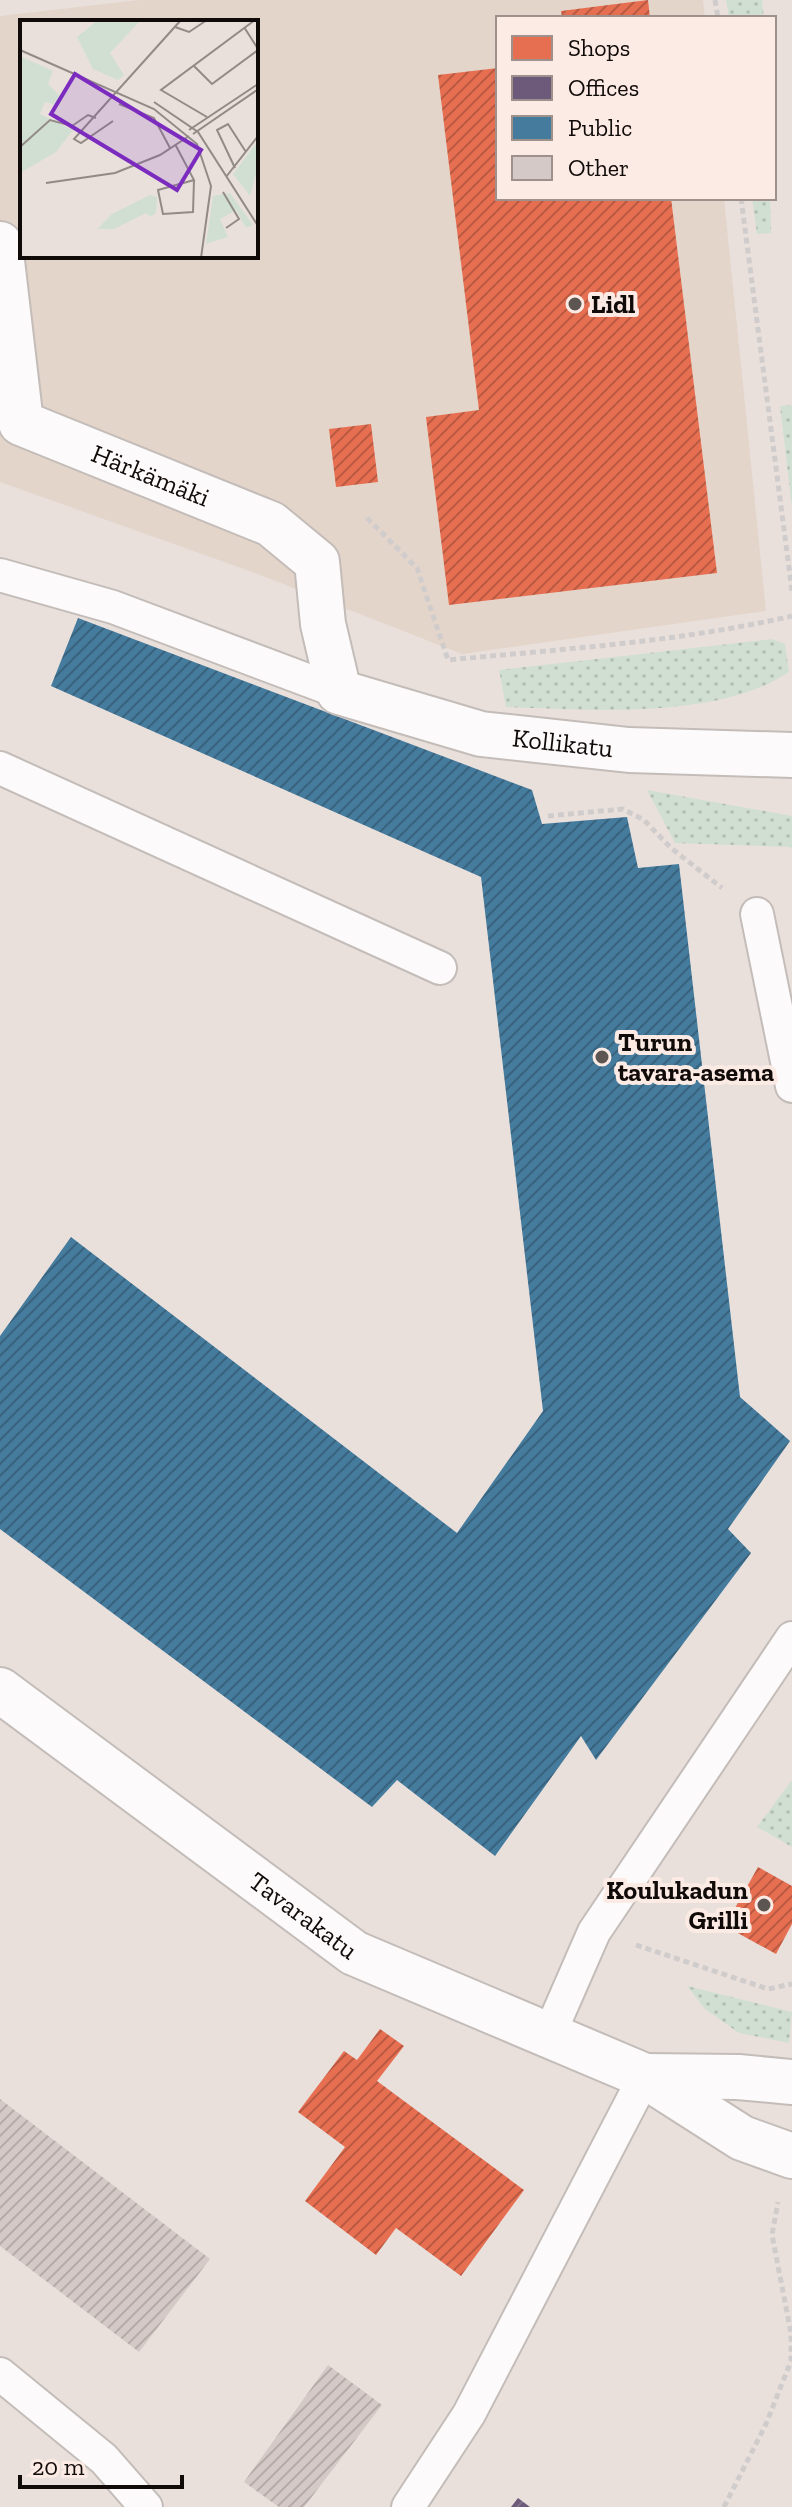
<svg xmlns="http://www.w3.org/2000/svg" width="792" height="2507" viewBox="0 0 792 2507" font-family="'Zilla Slab',serif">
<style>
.commercial{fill:#e4d5cb;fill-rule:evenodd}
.grass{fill:url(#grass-dots)}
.shops{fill:url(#shops-hatch)}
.offices{fill:url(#offices-hatch)}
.public{fill:url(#public-hatch)}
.building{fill:url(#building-hatch)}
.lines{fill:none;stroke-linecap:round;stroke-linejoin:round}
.service-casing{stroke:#c3bcb8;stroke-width:36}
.minor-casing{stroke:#c3bcb8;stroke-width:48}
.path{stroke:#d0cccc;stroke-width:5;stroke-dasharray:6 4;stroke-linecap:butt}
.service{stroke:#fcfafa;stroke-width:32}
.minor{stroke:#fcfafa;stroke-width:44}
.poi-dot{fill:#5c5552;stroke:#fcebe4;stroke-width:3}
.labels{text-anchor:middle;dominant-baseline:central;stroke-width:8;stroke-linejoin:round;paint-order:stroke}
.poi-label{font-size:26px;font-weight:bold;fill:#100a08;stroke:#fcebe4;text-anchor:start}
.street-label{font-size:26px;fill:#100a08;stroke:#fcebe4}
.inset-road{fill:none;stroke:#928a87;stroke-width:2}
.view{fill:#7b2cbf;fill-opacity:0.15;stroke:#7b2cbf;stroke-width:4}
.inset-edge{fill:none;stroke:#100a08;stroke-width:4}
</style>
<defs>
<pattern id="grass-dots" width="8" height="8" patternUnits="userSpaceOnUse" patternTransform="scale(2)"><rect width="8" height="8" fill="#d1dfd2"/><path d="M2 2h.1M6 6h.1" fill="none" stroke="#b2beb3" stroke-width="1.8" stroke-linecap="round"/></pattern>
<pattern id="shops-hatch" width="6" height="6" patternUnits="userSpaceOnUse" patternTransform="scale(2)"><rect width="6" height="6" fill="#e76f51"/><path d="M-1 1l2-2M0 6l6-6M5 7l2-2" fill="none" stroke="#ba5941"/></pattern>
<pattern id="offices-hatch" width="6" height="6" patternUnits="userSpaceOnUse" patternTransform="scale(2)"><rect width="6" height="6" fill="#6d597a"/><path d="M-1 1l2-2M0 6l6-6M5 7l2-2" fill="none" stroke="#807089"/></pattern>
<pattern id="public-hatch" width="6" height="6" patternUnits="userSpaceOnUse" patternTransform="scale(2)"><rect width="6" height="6" fill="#457b9d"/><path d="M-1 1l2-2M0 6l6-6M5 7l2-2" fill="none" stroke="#38637e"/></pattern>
<pattern id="building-hatch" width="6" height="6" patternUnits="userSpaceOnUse" patternTransform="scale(2)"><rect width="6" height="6" fill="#d4c9c6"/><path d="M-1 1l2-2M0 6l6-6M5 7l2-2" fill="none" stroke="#b5aba9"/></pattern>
</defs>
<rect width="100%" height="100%" fill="#e9e0dc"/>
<path class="commercial" d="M139,0H703L705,18H498V198H724L766,611L462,654L255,573L0,482V16ZM22,22H256V256H22Z"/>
<path class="grass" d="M726,0H762L764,18H729Z
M752,198H770L771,233L757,234Z
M792,405V507L780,406Z
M772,639L785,644L789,672C717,720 590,710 506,707L499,670Z
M647,790L792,816V850L790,847L675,843Z
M792,1780V1847L757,1827Z
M687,1986L792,2012L789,2043L739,2033L705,2009Z"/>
<path class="shops" d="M648,0L650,18H562L561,11Z
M498,68V198H671L717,573L449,605L426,417L479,410L438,75Z
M371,424L378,482L336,487L329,429Z
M758,1867L792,1886V1924L776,1954L725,1926Z
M380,2029L404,2046L377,2081L524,2190L461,2276L396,2228L376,2255L305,2201L345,2147L298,2112L344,2051L357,2060Z"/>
<path class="offices" d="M518,2498L530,2507H511Z"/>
<path class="public" d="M78,618L532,790L542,824L627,817L638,868L679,864L740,1397L790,1441L728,1529L751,1553L596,1760L581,1736L495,1856L397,1780L372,1807L0,1529V1336L71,1237L457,1533L543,1411L481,877L51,686Z"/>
<path class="building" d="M0,2099L210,2259L139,2352L0,2246Z
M328,2365L382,2405L304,2507H279L244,2482Z"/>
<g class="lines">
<defs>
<path id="service" d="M0,575L113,607L339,692
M0,768L440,968
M757,914L792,1086
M549,2035L594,1932L792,1638
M0,2374L104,2459L146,2507
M408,2507L469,2414L645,2076"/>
<g id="minor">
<path id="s1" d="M0,244L21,423L271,524L317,562L323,624L339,692L481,734L629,750L792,755"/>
<path id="s2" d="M0,1690L354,1953L645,2076L742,2138L792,2156"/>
<path d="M645,2076L738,2077L792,2082"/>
</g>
</defs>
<use href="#service" class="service-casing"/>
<use href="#minor" class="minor-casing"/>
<path class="path" d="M715,0L718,18
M741,198L792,591
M367,518L417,568L448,660C563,649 679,642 792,616
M548,816L623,809L644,820L671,848L722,888
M636,1945L768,1989L792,1984
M724,2507L766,2424L791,2361V2333L772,2235L778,2202"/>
<use href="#service" class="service"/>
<use href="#minor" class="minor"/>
</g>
<g class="poi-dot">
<circle cx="575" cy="304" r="8"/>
<circle cx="602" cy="1057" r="8"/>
<circle cx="764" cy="1905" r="8"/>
</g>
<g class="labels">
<g class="poi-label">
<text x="591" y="304">Lidl</text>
<text x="618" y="1042">Turun<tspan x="618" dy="30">tavara-asema</tspan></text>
<text x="748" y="1890" text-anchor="end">Koulukadun<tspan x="748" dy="30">Grilli</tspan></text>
</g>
<g class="street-label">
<text stroke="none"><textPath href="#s1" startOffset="320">Härkämäki</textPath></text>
<text stroke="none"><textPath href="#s1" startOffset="872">Kollikatu</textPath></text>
<text stroke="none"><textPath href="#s2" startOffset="378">Tavarakatu</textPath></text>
</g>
</g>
<g transform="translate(20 20)">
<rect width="238" height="238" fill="#e9e0dc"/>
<path d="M0,36L33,51L28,64L40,76L36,85L25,82L20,94L53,110L36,132L0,153ZM210,173L233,205L226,208L216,190L200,199L208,217L186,224L193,176ZM130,175L137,177L136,193L130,197L126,193L94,209H77L92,194Z" fill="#d1dfd2"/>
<path d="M78,0H121L90,33L104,55L98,60L73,49L57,17ZM238,121V147L230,176L213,154Z" fill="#d1dfd2"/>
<path class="inset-road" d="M155,7L169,12L187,0M224,7L238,29M0,30L134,89L177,124L191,166L181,238M174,46L192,64L238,30M134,82L178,112L238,206M99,84L134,98L150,128M187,97L141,70L235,0M93,101L61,123L54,119L161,0M169,110L238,64M173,114L237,70M155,124L174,160L138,170L143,194L173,192L174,160M0,127L30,100L52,106L68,95L76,98M215,148L197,110L208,104L226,132M206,157L238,116M26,163L95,153L140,135L169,116M203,172L219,199L206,208"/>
<path class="view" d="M55,54L181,130L157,170L31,94Z"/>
<rect width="238" height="238" class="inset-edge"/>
</g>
<rect x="496" y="16" width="280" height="184" fill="#fcebe4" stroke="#9e918c" stroke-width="2"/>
<rect x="512" y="36" width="40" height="24" fill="#e76f51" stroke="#9e918c" stroke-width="2"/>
<text x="568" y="56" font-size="24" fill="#100a08">Shops</text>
<rect x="512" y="76" width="40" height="24" fill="#6d597a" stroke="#9e918c" stroke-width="2"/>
<text x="568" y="96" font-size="24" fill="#100a08">Offices</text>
<rect x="512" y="116" width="40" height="24" fill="#457b9d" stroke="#9e918c" stroke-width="2"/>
<text x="568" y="136" font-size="24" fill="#100a08">Public</text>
<rect x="512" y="156" width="40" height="24" fill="#d4c9c6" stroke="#9e918c" stroke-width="2"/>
<text x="568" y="176" font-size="24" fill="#100a08">Other</text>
<path d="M20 2475v12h162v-12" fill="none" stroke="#100a08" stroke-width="4"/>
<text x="32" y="2475" font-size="24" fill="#100a08" stroke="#fcebe4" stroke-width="6" paint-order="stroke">20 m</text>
</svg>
